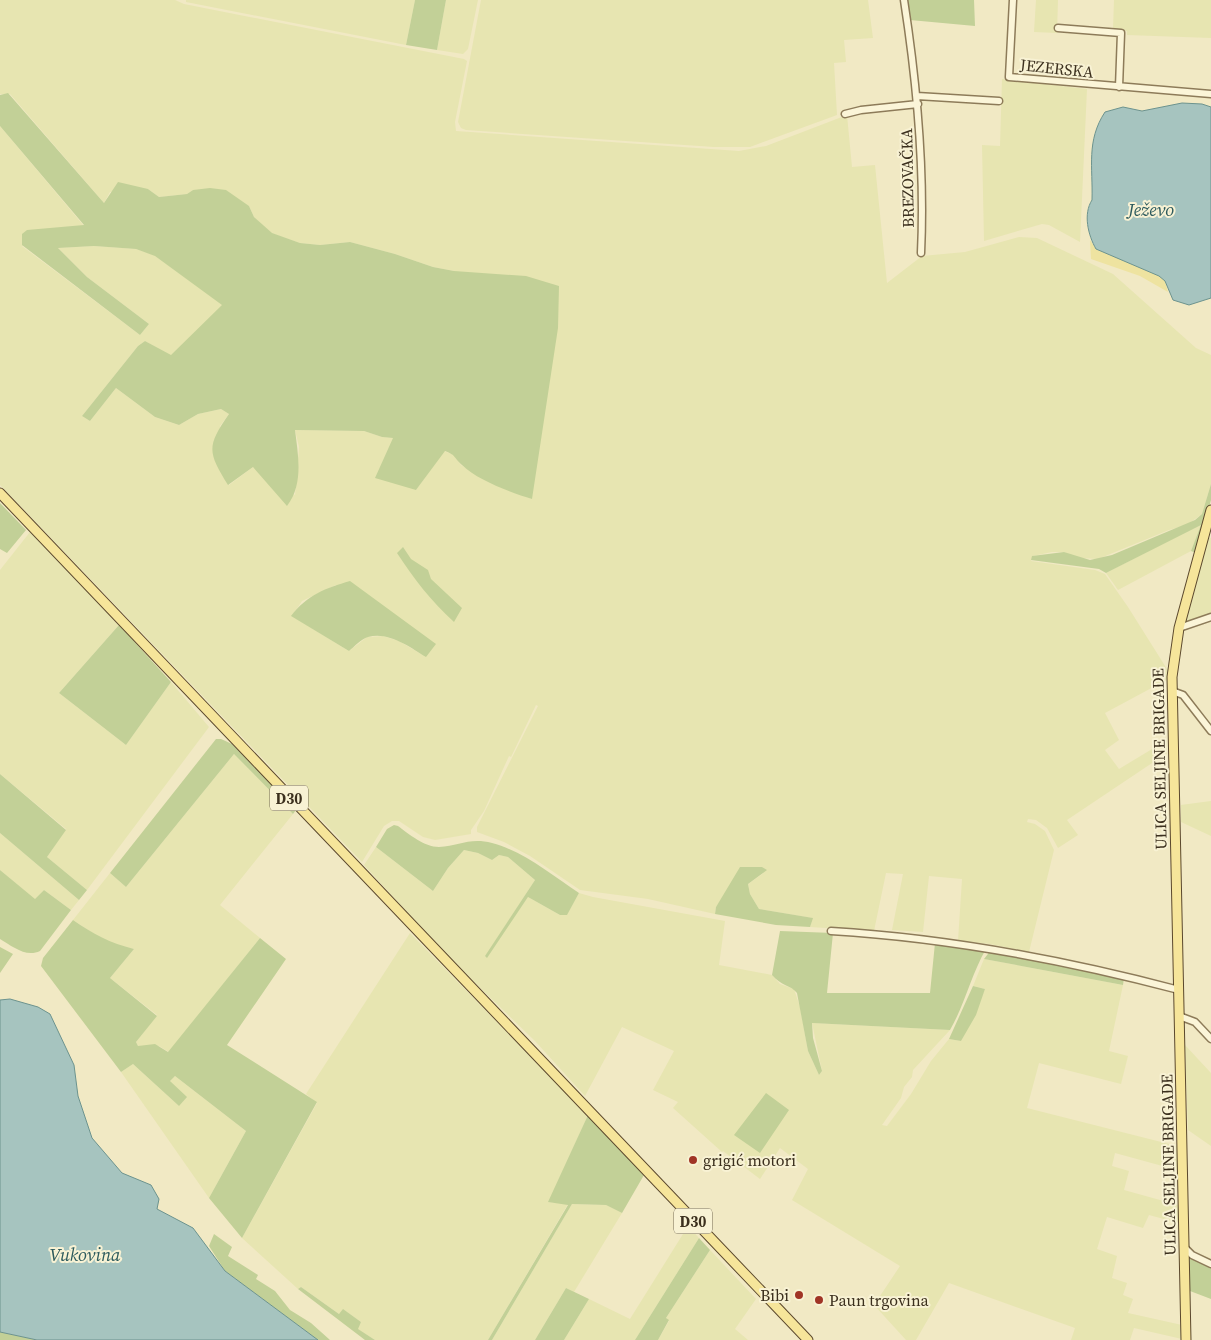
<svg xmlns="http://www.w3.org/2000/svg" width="1211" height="1340" viewBox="0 0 1211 1340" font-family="'Source Serif 4',serif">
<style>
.farmland{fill:#e7e5b1;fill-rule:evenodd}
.green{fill:#c2d097}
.sand{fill:#eee3a0}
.water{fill:#a6c4bf;stroke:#6c938e}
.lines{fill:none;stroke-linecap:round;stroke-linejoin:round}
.minor-casing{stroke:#8d7b59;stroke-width:9}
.major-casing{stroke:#5b482d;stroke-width:11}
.minor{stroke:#fbf5d8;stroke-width:6}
.major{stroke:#f6e59a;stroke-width:9}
.poi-dot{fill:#a03425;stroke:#f8f2d4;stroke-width:2}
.labels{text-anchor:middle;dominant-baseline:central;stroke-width:4;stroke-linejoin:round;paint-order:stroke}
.shield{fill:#f8f2d4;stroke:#746a55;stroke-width:1}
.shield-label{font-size:15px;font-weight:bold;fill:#3c301e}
.street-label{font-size:16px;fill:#3c301e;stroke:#f8f2d4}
.poi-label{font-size:16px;fill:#3c301e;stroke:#f8f2d4;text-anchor:start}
.water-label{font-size:18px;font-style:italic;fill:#2c5a5d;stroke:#f8f2d4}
</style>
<rect width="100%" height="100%" fill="#f1e9c4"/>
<path class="farmland" d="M0,0H175L184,4L464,59L467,61L455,122L456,131L739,151L766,146L847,115L852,167L875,165L887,283L922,256L965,252L1019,237L1037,238L1113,274L1196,348L1211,355V484L1202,514L1187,525L1169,530L1098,559L1079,558L1064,552H1052L1033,556L1031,561L1095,570L1105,574L1128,607L1172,677L1105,713L1119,740L1105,750L1119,769L1167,740V753L1067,820L1078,835L1058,848L1047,828L1036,820L1028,819L1027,822L1035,824L1045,831L1054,850L1029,952L990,944L958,941L962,879L929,876L923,932L892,930L903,874L886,873L874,931L810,927L812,918L759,909L750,894L748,884L765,872L725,895L716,907L715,914L648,899L580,890L530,856L504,842L477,832V827L538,706L536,705L511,757L509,756L484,811L471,830V834L435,840L423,837L399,821H392L384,826L362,862L0,485V126L84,226L50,229L22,246L140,335L149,324L87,277L58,248L94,246L136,249L154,255L223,305L171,356L145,341L138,346L82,416L90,421L116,388L155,417L179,425L198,414L221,409L229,414L220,426L229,485L253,467L295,495L299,447L295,430L364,431L382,437L394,438L416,490L444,451L454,455L461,465L486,480L532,499L454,271L433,267L395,254L350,242L320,245L300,243L270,233L254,217L249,206L193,190L187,194L159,197L148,189L110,192L104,203L10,94H0ZM336,585L426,657L399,641L383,636L367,637L349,651L292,616L302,601Z
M186,0H415L406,45L186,2Z
M446,0H478L468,49L463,54L437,50Z
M481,0H868L873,38L844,40L846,62L834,63L837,115L750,147H714L466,130L461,128L458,122Z
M1036,0H1058L1057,33L1034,32Z
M1114,0H1211V38L1127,35V31L1113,30Z
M1002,79L1087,89L1080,242L1049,225L1042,224L984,241L982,145L1000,146Z
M1199,525H1202L1191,551L1118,590L1106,573Z
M30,532L119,625L59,693L126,745L171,682L209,727L87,890L47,857L66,829L0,774V570Z
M1207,537L1211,538V614L1186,623L1184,622Z
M234,754L293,814L220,905L260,938L169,1052L159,1046H138L136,1042L157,1015L110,978L134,949L113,944L97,936L73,920L110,873L126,887Z
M1211,801V836L1181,822V805Z
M0,833L79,900L71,910L44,890L35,900L0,870Z
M376,847L433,891L448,868L464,850L478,853L492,860L499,855L508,857L535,880L485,957L528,897L560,915L567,914L579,893L593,897L725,921L719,965L772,975L780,984L794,989L800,1007L808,1051L819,1075L822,1071L812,1023L950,1030L913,1070L912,1077L904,1087L901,1098L882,1125L887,1126L911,1094L931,1061L949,1039L961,1041L985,989L973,986L984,959L1123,985L1109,1051L1128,1056L1121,1084L1039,1063L1027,1108L1177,1146V1170L1115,1153L1112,1166L1129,1171L1124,1190L1178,1205L1179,1223L1149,1215L1143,1228L1107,1217L1097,1249L1117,1256L1112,1278L1127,1283L1123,1295L1133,1299L1128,1313L1182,1325V1339L1134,1328L1130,1340H1071L1075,1328L949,1283L916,1340H906L874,1305L900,1266L792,1200L808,1169L780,1148L760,1179L723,1151L722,1152L673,1108L678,1102L653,1090L674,1051L622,1027L585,1096L535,1041L444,953L364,865Z
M410,933L588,1115L549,1202L568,1204L488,1340H375L357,1329L361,1322L344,1310L339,1314L301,1287L298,1289L242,1238L317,1103L306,1094Z
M1185,1045L1211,1073V1146L1188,1130Z
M133,1064L179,1106L170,1081L175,1076L246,1131L209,1198L121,1072Z
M572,1204L606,1205L622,1213L574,1292L566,1288L535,1340H492Z
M688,1226L699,1238L635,1340H564L589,1299L630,1319Z
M710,1250L756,1299L735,1329L748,1340H658L669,1321L666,1318Z"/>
<path class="green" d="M415,0H446L437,50L406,45Z
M908,0H974L975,26L910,20Z
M8,93L104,203L118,182L148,189L159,197L187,194L193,190L210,188L226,190L249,206L254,217L272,233L300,243L320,245L350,242L395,254L433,267L454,271L526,276L559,286L558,328L532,499C512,493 477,480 462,465C454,458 456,455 445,451L416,490L375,478L393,438L382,437L364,431L295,430C298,455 304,484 287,506L253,467L228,485C208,452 206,447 229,414L221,409L198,414L179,425L155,417L116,388L90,421L82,416L138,346L145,341L171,355L222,305L155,256L136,249L94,246L58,248L87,277L149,324L140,335L22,245V234L27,230L84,225L0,126V95Z
M1211,484V500L1196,553L1191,551L1201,525L1106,573L1099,569L1031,560L1032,556L1064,552L1090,560L1112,555L1195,520L1202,514Z
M0,503L26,530L7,553L0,549Z
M403,547L411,559L428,570L431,579L462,608L454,622C431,601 414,579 397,553Z
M350,581L436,644L426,657C410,647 388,631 368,637C361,639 354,647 349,651L291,616C307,595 326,588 350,581Z
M119,625L171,682L126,745L59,693Z
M216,739H221L232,744L296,810L293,814L234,754L126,887L110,873Z
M0,774L66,830L47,857L87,890L79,900L0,833Z
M394,825L398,826C409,834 424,847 439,847C459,846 470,837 492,843C523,851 552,875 579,893L567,915H560L528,897L487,958L485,956L535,880L508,857L499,855L492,860L478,853L464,850L448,868L433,891L376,847L387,829Z
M740,867H762L767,870L748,884L750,894L759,909L813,918L810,927L776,925L715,914L716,907Z
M0,870L35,899L44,890L71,910L40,951C26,958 12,946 0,939Z
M73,920C93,934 110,943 134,949L110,978L157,1016L136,1042L138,1046L155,1044L168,1052L260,938L286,959L227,1045L317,1102L242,1238L209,1198L246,1131L175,1076L170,1081L187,1097L179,1106L133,1064L121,1072L41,966L43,958Z
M780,931L833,933L827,993H930L935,943L986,949C971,975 965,1004 950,1030L812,1023L813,1038L822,1071L819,1075L808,1051L797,993C791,985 781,986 772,975Z
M0,947L13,954L0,973Z
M991,950L1124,978L1123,985L984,959Z
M973,986L985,989L976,1015L961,1041L949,1039Z
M766,1093L789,1110L760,1153L734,1135Z
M588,1115L644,1175L622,1213L606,1205L572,1204L492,1340H488L568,1205L548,1202Z
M214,1234L232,1247L228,1256L258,1275L256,1279L275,1291L290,1310L311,1323L330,1340H318L225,1271L209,1246Z
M699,1238L710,1250L666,1318L669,1320L658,1340H635Z
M1188,1255L1211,1266V1299L1190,1291Z
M301,1287L339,1314L343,1309L361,1322L358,1329L375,1340H365L298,1289Z
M566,1288L589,1299L564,1340H535Z
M0,1332L37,1340H0Z"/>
<path class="sand" d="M1090,240L1096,249L1159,276L1165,281L1168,292L1140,276L1091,259Z"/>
<path class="water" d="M1182,103L1202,104L1211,107V298L1189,305L1173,300L1165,281L1159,276L1096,249C1088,235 1083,214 1092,200C1093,167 1086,141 1105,112L1123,107L1142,111Z
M10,999L38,1007L50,1014L74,1065L78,1096L92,1138L122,1173L151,1185L159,1199L157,1209L193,1228L225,1271L318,1340H37L0,1332V1000Z"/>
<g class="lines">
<defs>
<path id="minor" d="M904,0C917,84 925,168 921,253
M1013,0L1009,77L1211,94
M1058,28L1121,33L1119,87
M917,96L999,101
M845,114L861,110L918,104
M1179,628L1211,617
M1172,691L1183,695L1211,731
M831,931C949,938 1065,960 1179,990
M1179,1016L1195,1022L1211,1039
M1185,1248L1192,1255L1211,1264"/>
<path id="major" d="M0,493L808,1340
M1186,1340L1172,677L1179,628L1211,510"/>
</defs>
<use href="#minor" class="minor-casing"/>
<use href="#major" class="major-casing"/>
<use href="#minor" class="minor"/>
<use href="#major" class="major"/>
</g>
<g class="poi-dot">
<circle cx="693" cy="1160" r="5"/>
<circle cx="799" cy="1295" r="5"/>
<circle cx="819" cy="1300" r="5"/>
</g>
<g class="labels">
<g class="shield">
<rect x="270" y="785.5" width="38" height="25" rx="4"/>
<rect x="674" y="1208.5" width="38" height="25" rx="4"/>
</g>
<g class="shield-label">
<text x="289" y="798">D30</text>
<text x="693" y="1221">D30</text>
</g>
<g class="street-label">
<text transform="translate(1057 68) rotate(6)">JEZERSKA</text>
<text transform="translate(907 178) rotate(-91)">BREZOVAČKA</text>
<text transform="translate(1159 759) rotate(-91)">ULICA SELJINE BRIGADE</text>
<text transform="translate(1168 1165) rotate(-91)">ULICA SELJINE BRIGADE</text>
</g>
<g class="poi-label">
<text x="703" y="1160">grigić motori</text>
<text x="789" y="1295" text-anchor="end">Bibi</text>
<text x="829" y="1300">Paun trgovina</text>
</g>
<g class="water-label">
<text x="1151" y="209">Ježevo</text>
<text x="85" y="1254">Vukovina</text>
</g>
</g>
</svg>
